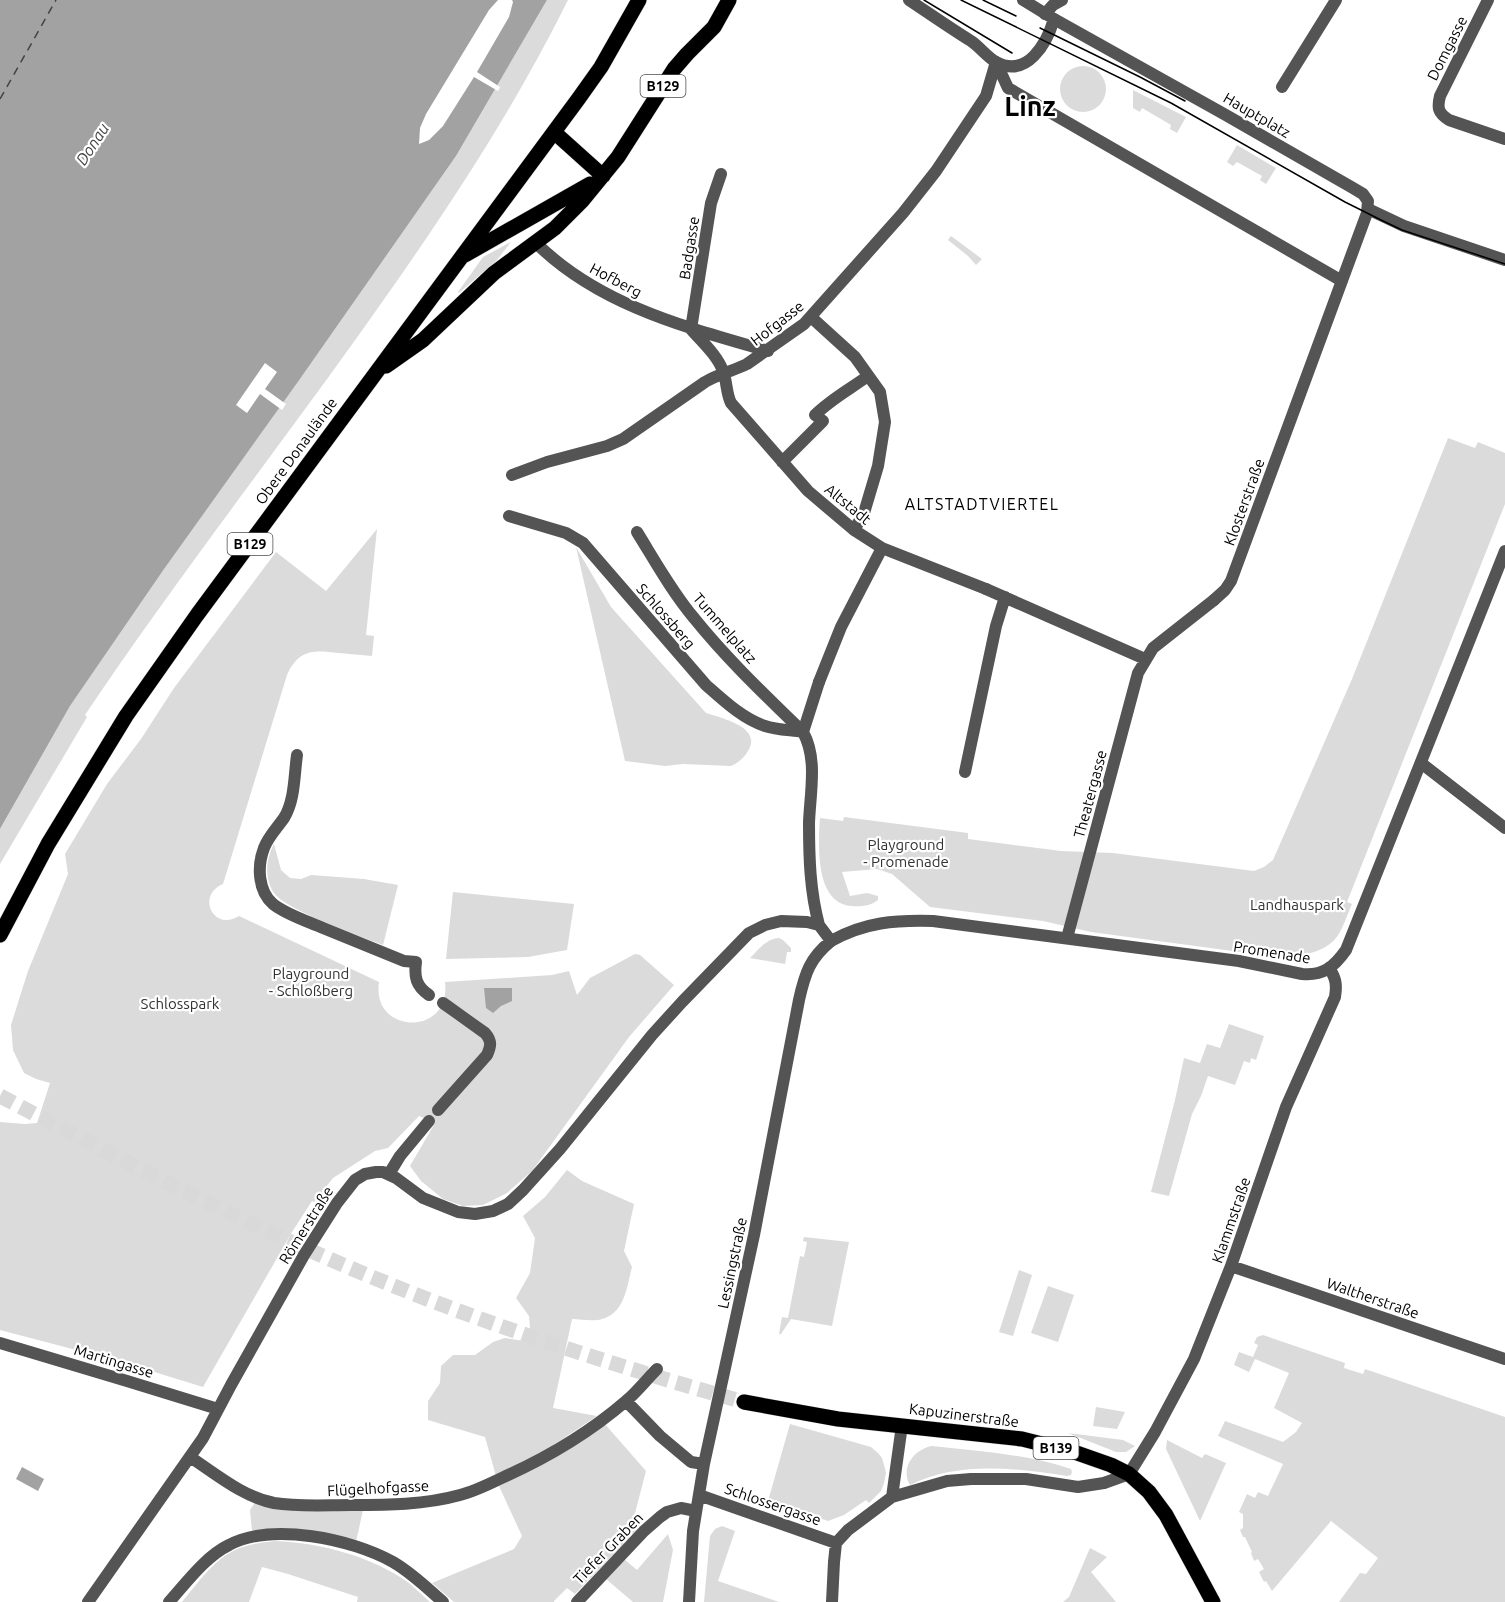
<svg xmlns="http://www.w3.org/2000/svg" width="1505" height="1602" viewBox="0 0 1505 1602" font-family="Ubuntu,sans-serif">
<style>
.green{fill:#dbdbdb}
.water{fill:#a2a2a2}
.pier{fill:#fff}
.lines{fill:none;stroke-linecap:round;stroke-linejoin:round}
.ferry{stroke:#434343;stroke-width:1.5;stroke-dasharray:8 6;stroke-linecap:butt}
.primary-tunnel{stroke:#d9d9d9;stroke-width:15;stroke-dasharray:15 8;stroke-linecap:butt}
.primary-casing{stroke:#dbdbdb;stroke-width:16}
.pedestrian{stroke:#545454;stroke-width:12}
.minor{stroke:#545454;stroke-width:12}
.tertiary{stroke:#545454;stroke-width:12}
.primary{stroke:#000;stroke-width:15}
.tram{stroke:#000;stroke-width:1.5}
.labels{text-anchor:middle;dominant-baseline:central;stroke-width:4.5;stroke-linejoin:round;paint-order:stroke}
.shield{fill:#fff;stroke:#4c4c4c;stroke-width:1.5}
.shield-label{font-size:14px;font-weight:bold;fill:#000}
.street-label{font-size:15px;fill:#000;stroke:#fff}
.park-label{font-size:15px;fill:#323232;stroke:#fff}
.water-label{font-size:16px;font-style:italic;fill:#434343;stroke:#fff}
.neighbourhood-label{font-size:16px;letter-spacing:1.5px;fill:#000;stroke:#fff}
.town-label{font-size:27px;font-weight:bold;fill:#000;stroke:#fff}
</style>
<rect width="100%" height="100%" fill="#fff"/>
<path class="green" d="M547,0H568C520,97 461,189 399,278C297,425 185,566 85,715L87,717L0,864V829L70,706L162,572L300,379L456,156Z
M1060 89a23 23 0 1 1 46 0a23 23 0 1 1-46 0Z
M1133,90L1186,117L1177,133L1170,129L1171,125L1142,108L1140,112L1133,108Z
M1237,145L1276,168L1266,184L1260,180L1262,176L1237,162L1233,166L1227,162Z
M951,236L982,259L976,265L968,256L948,240Z
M511,242L497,260L459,293L458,292L483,257Z
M1448,438L1475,448L1478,442L1505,453V504L1347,902L1352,904C1347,915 1343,929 1336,938C1320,957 1292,956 1270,956L1091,932L1043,921L930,907L892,874L877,869L842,872L850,896L867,893L878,896V900C871,906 860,907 851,906C815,903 818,845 820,818L843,821L844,817L968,833V839L1061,851L1113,853L1254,871L1264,867L1273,860L1352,679Z
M377,529L366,635L374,636L372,656C361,655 350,654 339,653C313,650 299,649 287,675L223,884C196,895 213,932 239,916L379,982C371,1035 452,1037 445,982L552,975L569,971L577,995L590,978L635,954L640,955L674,985L629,1037L532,1171L507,1193L483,1205L463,1206L443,1199L421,1181L410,1166L435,1123L419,1116L388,1148L375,1151L333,1178L314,1202L312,1201L292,1232L203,1387L122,1362L0,1330V1122L25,1124L37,1123L50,1083L36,1079L24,1073L13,1050L11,1025L28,971L68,874L65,854L107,784L141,739L174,688L276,552L326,591Z
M576,547L611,607L706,713C721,718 763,727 748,751C744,758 738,763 731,766L683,764L665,766L625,761Z
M274,844L281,870L290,878L301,879L311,875L364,879L398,885L383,945C360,936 286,910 274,893C264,878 266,859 274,844Z
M453,892L574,904L567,950L528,957L446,959Z
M779,938L783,940L791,948V952H787L785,964L750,958C759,949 766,939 779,938Z
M1229,1024L1264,1036L1256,1060L1251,1058L1250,1063L1244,1061L1235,1085L1208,1076L1201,1096L1192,1114L1169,1196L1151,1192L1175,1100L1184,1058L1200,1063L1207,1044L1220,1048Z
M567,1170L582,1181L634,1204L624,1251L632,1267C627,1286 625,1313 602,1319C593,1322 581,1319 572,1319L553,1408L597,1416L546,1450L496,1476L485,1437L428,1420V1401L440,1383L441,1366L453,1355H475L493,1342L505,1338L531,1342L529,1316L516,1298L530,1273L535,1238L523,1216L545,1197Z
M804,1237L849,1242L832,1326L791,1319L781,1334H779L782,1317L788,1318L800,1256L804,1257L807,1242L803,1241Z
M1019,1270L1032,1275L1013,1336L999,1332Z
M1048,1286L1074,1295L1058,1342L1031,1333Z
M1263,1335L1345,1363L1344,1368L1363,1374L1365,1369L1505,1417V1602H1339L1360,1573L1366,1574L1378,1558L1331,1521L1272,1591L1266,1581L1264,1582L1259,1572L1264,1569L1258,1559L1254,1561L1251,1553L1252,1552L1245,1537H1243L1240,1530L1243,1528V1514L1239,1512L1247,1494L1255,1498L1258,1492L1268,1496L1283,1464L1218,1436L1225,1421L1283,1442L1296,1432L1302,1423L1274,1408L1289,1373L1255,1359L1249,1372L1234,1365L1239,1352L1253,1357L1258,1345L1254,1343L1257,1337Z
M1096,1407L1125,1412L1117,1429L1093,1426Z
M604,1423L646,1471L634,1517L641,1526L575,1594L567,1588L554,1601V1602H454L432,1583L514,1549L522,1536L499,1486L529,1471Z
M790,1424L871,1447L878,1453L882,1458L884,1465L886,1473L884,1483L881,1491L869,1503L866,1500L844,1515L828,1521L768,1501Z
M1068,1433L1123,1440L1135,1446L1126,1452H1116Z
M1167,1440L1202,1458L1205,1454L1226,1463L1200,1521L1166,1449Z
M932,1446C978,1451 1027,1454 1071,1469L1072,1472L1071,1475L1067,1476C1016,1468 958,1461 910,1485C900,1468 914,1449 932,1446Z
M256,1501L363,1510L356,1542L252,1531L250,1510Z
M722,1526L735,1531L718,1581L779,1602H704L710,1536L715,1529Z
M668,1534L673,1550L663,1602H633L606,1579L624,1559L637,1570Z
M275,1541C321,1543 371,1556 409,1583C416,1589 423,1596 430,1602H357L358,1597L288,1574L262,1567L249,1602H182C197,1584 212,1562 233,1551C245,1544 261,1543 275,1541Z
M1090,1548L1107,1557L1091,1572L1116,1602H1063L1069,1597Z"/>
<path class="water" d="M0,0H547L456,156L300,379L162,572L70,706L0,829Z
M484,988H512V1001L501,1006L493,1013L486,1008Z
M22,1467L44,1479L38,1491L16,1479Z"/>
<path class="pier" d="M498,0H512L513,2L509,17L477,72L500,87L498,91L474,77L443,126L429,140L419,144L420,128L426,114L489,10Z
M265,363L277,372L265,389L286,404L282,410L260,394L247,413L236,405Z"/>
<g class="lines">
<path class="ferry" d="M0,99L56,0"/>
<path class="primary-tunnel" d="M0,1096C107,1152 214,1209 325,1257C461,1317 602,1362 744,1402"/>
<defs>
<path id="primary" d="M554,132L603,176
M465,255L590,184
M386,366L423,340L494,273L555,228L582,201L618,157L674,69L687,54L714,27L729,0
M0,935L48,844L126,716L197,615L579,98L601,67L639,0
M744,1402L838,1419L1022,1439L1074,1452L1111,1465L1129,1474L1149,1492L1166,1515L1213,1602"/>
</defs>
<use href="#primary" class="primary-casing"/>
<path class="pedestrian" d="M1045,14L1053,5L1062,0
M1054,19L1224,114L1353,188L1363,194L1368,201L1367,213L1231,581L1225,590L1214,600
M996,62L1008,88L1342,281
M1282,87L1336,0
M721,174L711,203L691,329C702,342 717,355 723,371C727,381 726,393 731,403L808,491L854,530L882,548L986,589
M1368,209L1404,226L1505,260
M535,242C598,305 685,327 768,351
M811,317L855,357L880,392L885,422L878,466L864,513L854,530
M782,462L823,421L815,415C831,399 850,389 868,376
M512,475L547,462L607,446L623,439L705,382C718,374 733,371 747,364L804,324L903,213L936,171L986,96L996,62
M819,682L841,627L882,548
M1421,763L1505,828"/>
<path class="minor" d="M909,0C930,14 950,28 971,41C980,47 987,57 996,62C1027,79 1047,43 1054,19L1023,0
M1488,0L1440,96C1437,108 1438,113 1449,120L1505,139
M509,516L566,533L583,543L706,685C723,700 743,719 765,726C777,730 791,730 803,732
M637,532C655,561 672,592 694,618C727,659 765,695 803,732C818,759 810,793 809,823C809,858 810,891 819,925
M986,589L1145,659
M803,732L819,682
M297,755C294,776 295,800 284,818C277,828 268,837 264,848C257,866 258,891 273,904C287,915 307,921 323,928C350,939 377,950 404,961L416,962C414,977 416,986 429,995
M965,772L996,626L1005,597
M1067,938L1138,673L1153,648L1214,600
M438,1110L487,1055C491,1046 492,1041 485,1033L443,1003
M389,1174L400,1156L429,1121
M1231,1266L1505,1359
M0,1343L127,1381L218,1409
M626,1401L660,1436L691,1462L704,1464
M190,1457C216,1474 243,1497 274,1503C299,1507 326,1505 351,1505C387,1505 424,1505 460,1495C476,1491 491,1483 506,1476C548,1457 590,1432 626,1401C637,1392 647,1379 657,1369
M699,1495L836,1543
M892,1497L902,1425
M88,1602L203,1438L231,1385L304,1255L337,1203L355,1180L365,1174L376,1172H383L396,1178L423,1198L458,1212L475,1214L493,1211L508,1204L523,1190L560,1149L652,1035L682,1002L749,933L765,925L781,921L807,922L819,925L831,941C810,958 805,973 799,1000L754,1235L704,1464L693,1531L689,1602
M169,1602C186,1583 206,1556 229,1545C272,1522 352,1539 393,1562C412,1573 427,1588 443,1602
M577,1602L644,1531L660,1517L667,1512L681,1508L696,1511
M832,1602L834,1562L836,1543L848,1530L892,1497L947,1481L971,1479H1026L1078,1487L1104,1483L1129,1474L1155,1432L1194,1359L1231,1266L1286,1107L1335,997C1337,985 1336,978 1329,968"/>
<path class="tertiary" d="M831,941C865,922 895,920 933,921L1239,961L1302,974C1323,976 1334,967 1346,950L1505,551"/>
<use href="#primary" class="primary"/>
<path class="tram" d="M924,0L1012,53
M961,0L1171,103L1345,202L1381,220L1402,230L1505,264
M983,0L1016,16
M1040,28L1140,77L1185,101"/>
</g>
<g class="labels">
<g class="shield">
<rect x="640.5" y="75" width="45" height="22" rx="4.5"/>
<rect x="227.5" y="533" width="45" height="22" rx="4.5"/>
<rect x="1033.5" y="1437" width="45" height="22" rx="4.5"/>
</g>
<g class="shield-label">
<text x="663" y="86">B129</text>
<text x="250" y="544">B129</text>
<text x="1056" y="1448">B139</text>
</g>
<g class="street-label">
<text transform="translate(1447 48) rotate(-63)">Domgasse</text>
<text transform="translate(1257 115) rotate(30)">Hauptplatz</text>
<text transform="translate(689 248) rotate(-81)">Badgasse</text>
<text transform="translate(616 280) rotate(28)">Hofberg</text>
<text transform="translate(777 323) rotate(-38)">Hofgasse</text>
<text transform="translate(296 451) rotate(-54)">Obere Donaulände</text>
<text transform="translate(1244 502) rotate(-70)">Klosterstraße</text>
<text transform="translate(848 504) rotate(39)">Altstadt</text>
<text transform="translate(666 616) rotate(49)">Schlossberg</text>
<text transform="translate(725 628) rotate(49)">Tummelplatz</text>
<text transform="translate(1090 794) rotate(-75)">Theatergasse</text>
<text transform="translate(1272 952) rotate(9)">Promenade</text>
<text transform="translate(1231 1220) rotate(-71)">Klammstraße</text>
<text transform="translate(306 1225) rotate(-58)">Römerstraße</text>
<text transform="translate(732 1263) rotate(-78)">Lessingstraße</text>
<text transform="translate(1373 1298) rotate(19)">Waltherstraße</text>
<text transform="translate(114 1361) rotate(17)">Martingasse</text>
<text transform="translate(964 1415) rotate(7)">Kapuzinerstraße</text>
<text transform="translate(378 1488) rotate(-3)">Flügelhofgasse</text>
<text transform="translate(773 1504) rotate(19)">Schlossergasse</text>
<text transform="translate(608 1548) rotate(-46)">Tiefer Graben</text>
</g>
<g class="park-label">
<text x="906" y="844">Playground<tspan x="906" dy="17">- Promenade</tspan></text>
<text x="1297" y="904">Landhauspark</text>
<text x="311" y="973">Playground<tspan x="311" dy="17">- Schloßberg</tspan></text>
<text x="180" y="1003">Schlosspark</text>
</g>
<g class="water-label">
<text transform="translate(92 144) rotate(-57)">Donau</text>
</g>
<g class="neighbourhood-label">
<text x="982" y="504">ALTSTADTVIERTEL</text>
</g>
<g class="town-label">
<text x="1030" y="106">Linz</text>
</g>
</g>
</svg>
